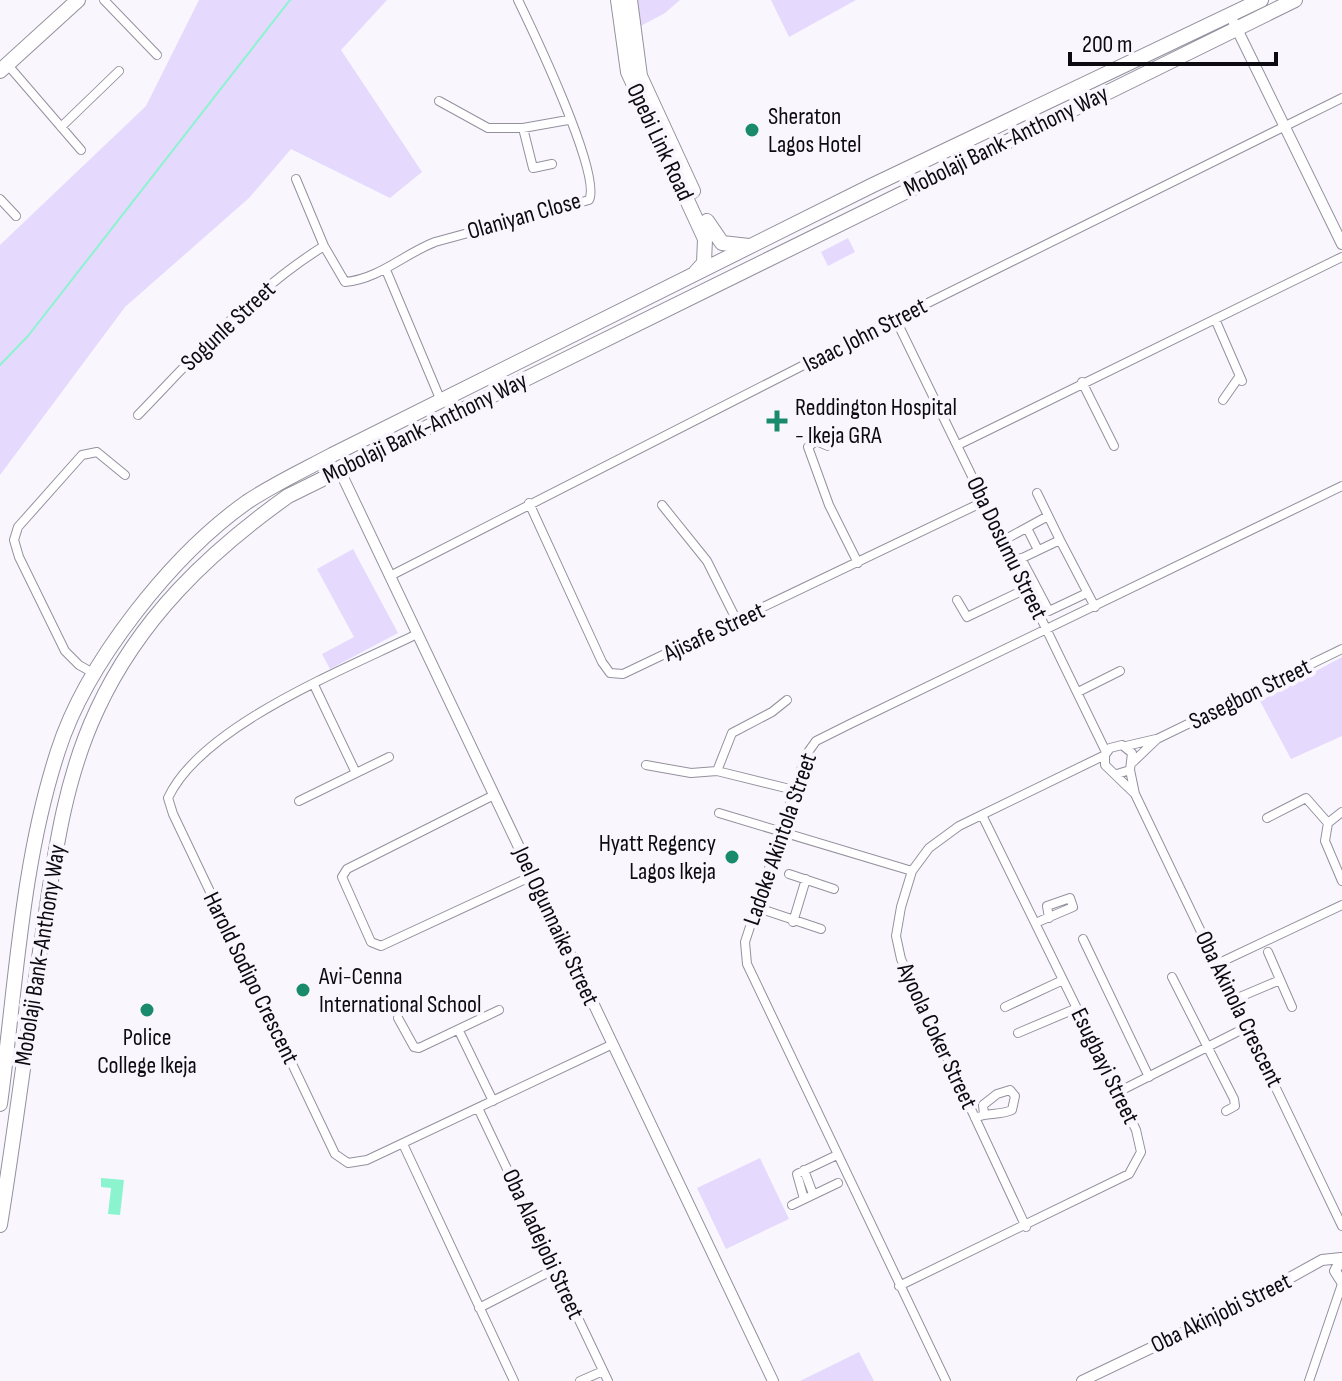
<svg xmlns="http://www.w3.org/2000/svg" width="1342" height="1381" viewBox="0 0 1342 1381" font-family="'Sofia Sans Condensed',sans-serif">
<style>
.green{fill:#e5d9fd}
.water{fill:#8bf4cf}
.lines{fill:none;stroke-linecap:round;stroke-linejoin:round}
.stream{stroke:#8bf4cf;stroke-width:2}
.minor-casing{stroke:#94909e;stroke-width:10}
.tertiary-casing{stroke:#94909e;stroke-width:12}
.primary-casing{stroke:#94909e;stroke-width:16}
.minor{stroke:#fff;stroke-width:8}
.tertiary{stroke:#fff;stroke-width:10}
.primary{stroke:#fff;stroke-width:14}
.poi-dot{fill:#198b6c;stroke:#f9f7fd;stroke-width:3}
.labels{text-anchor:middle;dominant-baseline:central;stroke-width:8;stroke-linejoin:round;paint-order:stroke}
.poi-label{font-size:24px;fill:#0c0b0f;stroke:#f9f7fd;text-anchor:start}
.street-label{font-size:24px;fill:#0c0b0f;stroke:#f9f7fd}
</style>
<rect width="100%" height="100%" fill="#f9f7fd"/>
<path class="green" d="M199,0H387L341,50L422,172L390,198L291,149L249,198L125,307L0,475V245L146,106Z
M635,0H680L665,13L637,28Z
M771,0H856L789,37Z
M848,238L855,252L828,266L821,252Z
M353,549L398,633L330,669L322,654L354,637L317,569Z
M1342,657V736L1291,759L1260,701Z
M760,1158L789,1219L726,1249L697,1188Z
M859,1352L874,1381H800Z"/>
<path class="water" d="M101,1178L124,1180L120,1215L108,1214L111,1188L101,1187Z"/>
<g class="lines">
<path class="stream" d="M0,365L28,336L290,0"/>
<defs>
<path id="minor" d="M104,0L157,55
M7,64L81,150
M439,101L488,128H523L568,120
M61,127L119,71
M523,128L533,168L552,164
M296,179L324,246L345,282C379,279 404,254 435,242L589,200C602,175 533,31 518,0
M0,199L16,216
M386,270L441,401
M1215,319L1242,381
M896,320L1106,752
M1082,382L1114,446
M1223,400L1239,377
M138,415C196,355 253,290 324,246
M958,445L1342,257
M828,446L816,441L808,447L829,505L858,563
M1037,493L1060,540
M529,503L602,662L610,673L623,674L985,501
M662,505L707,561L737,621
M1027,528L1038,550
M1004,540L1048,516
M1021,558L1049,611L1087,593
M1018,560L1060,540L1095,607
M390,576L851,341L1342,98
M957,600L967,617L1026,589
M417,634C346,669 202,725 168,798L173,814L335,1154L348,1163L367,1160L613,1044
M95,674L79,665L65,651L19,557L14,540L18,527L82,455L97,452L125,475
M314,685L356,773
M1078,692L1120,671
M1126,746L1156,739
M1133,762L1157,739L1342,649
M646,765L691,773L717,771L794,790
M1130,770L1135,794L1342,1226
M717,771L732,733L772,712L787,700
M1117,774L1130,770L1132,753L1122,745L1110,748L1105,755V765L1134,793
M494,795L347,869L342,877L371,942L381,946L532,876
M299,801L389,757
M1342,812L1328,823L1325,841L1342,881
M719,813L912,871
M1267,818L1306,798L1328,823
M789,874L834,889
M755,907L821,929
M1040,921L1073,907L1070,898L1047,906L1049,918
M793,922L806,879
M1083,939L1149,1077
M1268,952L1292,1007
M1217,964L1342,905
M1172,977L1234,1099L1235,1106L1226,1111
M1235,999L1280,980
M1005,1007L1063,980
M398,1018L414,1047L419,1048L499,1010
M459,1031L493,1101
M1018,1033L1077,1008
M1118,1092L1249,1026
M478,1108L608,1381
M975,1118C986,1112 998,1116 1012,1110L1015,1096L1010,1090L997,1094L983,1105L984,1114
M403,1144L514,1381
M804,1170L813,1194
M804,1199L797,1174L837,1155
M792,1205L838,1183
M1026,1227L901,959L896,936L901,907L912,871L929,848L959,826L1105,755
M899,1286L1129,1174L1141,1152L1136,1130L1118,1092L982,815
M479,1308L555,1269
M580,1381L603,1371
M946,1381L747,964L745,942L806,755L816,741L850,724L1342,486
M1309,1381L1342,1284"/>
<path id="tertiary" d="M1234,23L1342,244
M340,471L773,1381
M1342,1258L1335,1271L1342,1282
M1082,1381L1239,1306L1322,1260L1341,1258"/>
<path id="primary" d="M618,0L628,72L705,239L704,263L695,273
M630,0L640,76L693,191
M0,71L78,0
M707,221L722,243L749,246
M0,1104C16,987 21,864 58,751C86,663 172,555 247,502C274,484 304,470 332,455L871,186L1261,0
M0,1225C16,1126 28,1026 44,926C55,852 65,778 97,710C139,619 208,553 288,496L1295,0"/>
</defs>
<use href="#minor" class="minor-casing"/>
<use href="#tertiary" class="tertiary-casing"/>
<use href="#primary" class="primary-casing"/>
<use href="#minor" class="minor"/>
<use href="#tertiary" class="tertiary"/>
<use href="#primary" class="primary"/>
</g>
<g class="poi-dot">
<circle cx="752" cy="130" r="8"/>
<path d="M773 409h8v8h8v8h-8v8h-8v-8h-8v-8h8z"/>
<circle cx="732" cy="857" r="8"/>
<circle cx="303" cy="990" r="8"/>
<circle cx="147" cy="1010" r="8"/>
</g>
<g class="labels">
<g class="poi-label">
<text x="768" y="116">Sheraton<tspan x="768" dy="28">Lagos Hotel</tspan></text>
<text x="795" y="407">Reddington Hospital<tspan x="795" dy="28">- Ikeja GRA</tspan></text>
<text x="716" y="843" text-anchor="end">Hyatt Regency<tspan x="716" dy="28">Lagos Ikeja</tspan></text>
<text x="319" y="976">Avi-Cenna<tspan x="319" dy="28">International School</tspan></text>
<text x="147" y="1037" text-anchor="middle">Police<tspan x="147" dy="28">College Ikeja</tspan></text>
</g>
<g class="street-label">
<text transform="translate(1006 141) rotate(-26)">Mobolaji Bank-Anthony Way</text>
<text transform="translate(660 142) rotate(65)">Opebi Link Road</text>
<text transform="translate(524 216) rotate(-16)">Olaniyan Close</text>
<text transform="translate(228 326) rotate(-43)">Sogunle Street</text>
<text transform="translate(865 335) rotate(-27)">Isaac John Street</text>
<text transform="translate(425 428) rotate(-26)">Mobolaji Bank-Anthony Way</text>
<text transform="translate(1007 548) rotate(64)">Oba Dosumu Street</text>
<text transform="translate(714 632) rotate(-25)">Ajisafe Street</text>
<text transform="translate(1250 694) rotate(-26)">Sasegbon Street</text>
<text transform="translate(780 839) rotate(-71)">Ladoke Akintola Street</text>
<text transform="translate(556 926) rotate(65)">Joel Ogunnaike Street</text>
<text transform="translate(40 955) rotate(-81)">Mobolaji Bank-Anthony Way</text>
<text transform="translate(251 978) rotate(64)">Harold Sodipo Crescent</text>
<text transform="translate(1239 1009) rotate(64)">Oba Akinola Crescent</text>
<text transform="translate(937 1036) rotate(65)">Ayoola Coker Street</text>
<text transform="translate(1105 1066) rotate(64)">Esugbayi Street</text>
<text transform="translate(543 1244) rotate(65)">Oba Aladejobi Street</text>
<text transform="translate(1221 1313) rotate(-26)">Oba Akinjobi Street</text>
</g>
</g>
<path d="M1070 52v12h206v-12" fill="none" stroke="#0c0b0f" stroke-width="4"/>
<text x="1082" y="52" font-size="24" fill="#0c0b0f" stroke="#f9f7fd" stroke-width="6" paint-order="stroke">200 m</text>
</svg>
